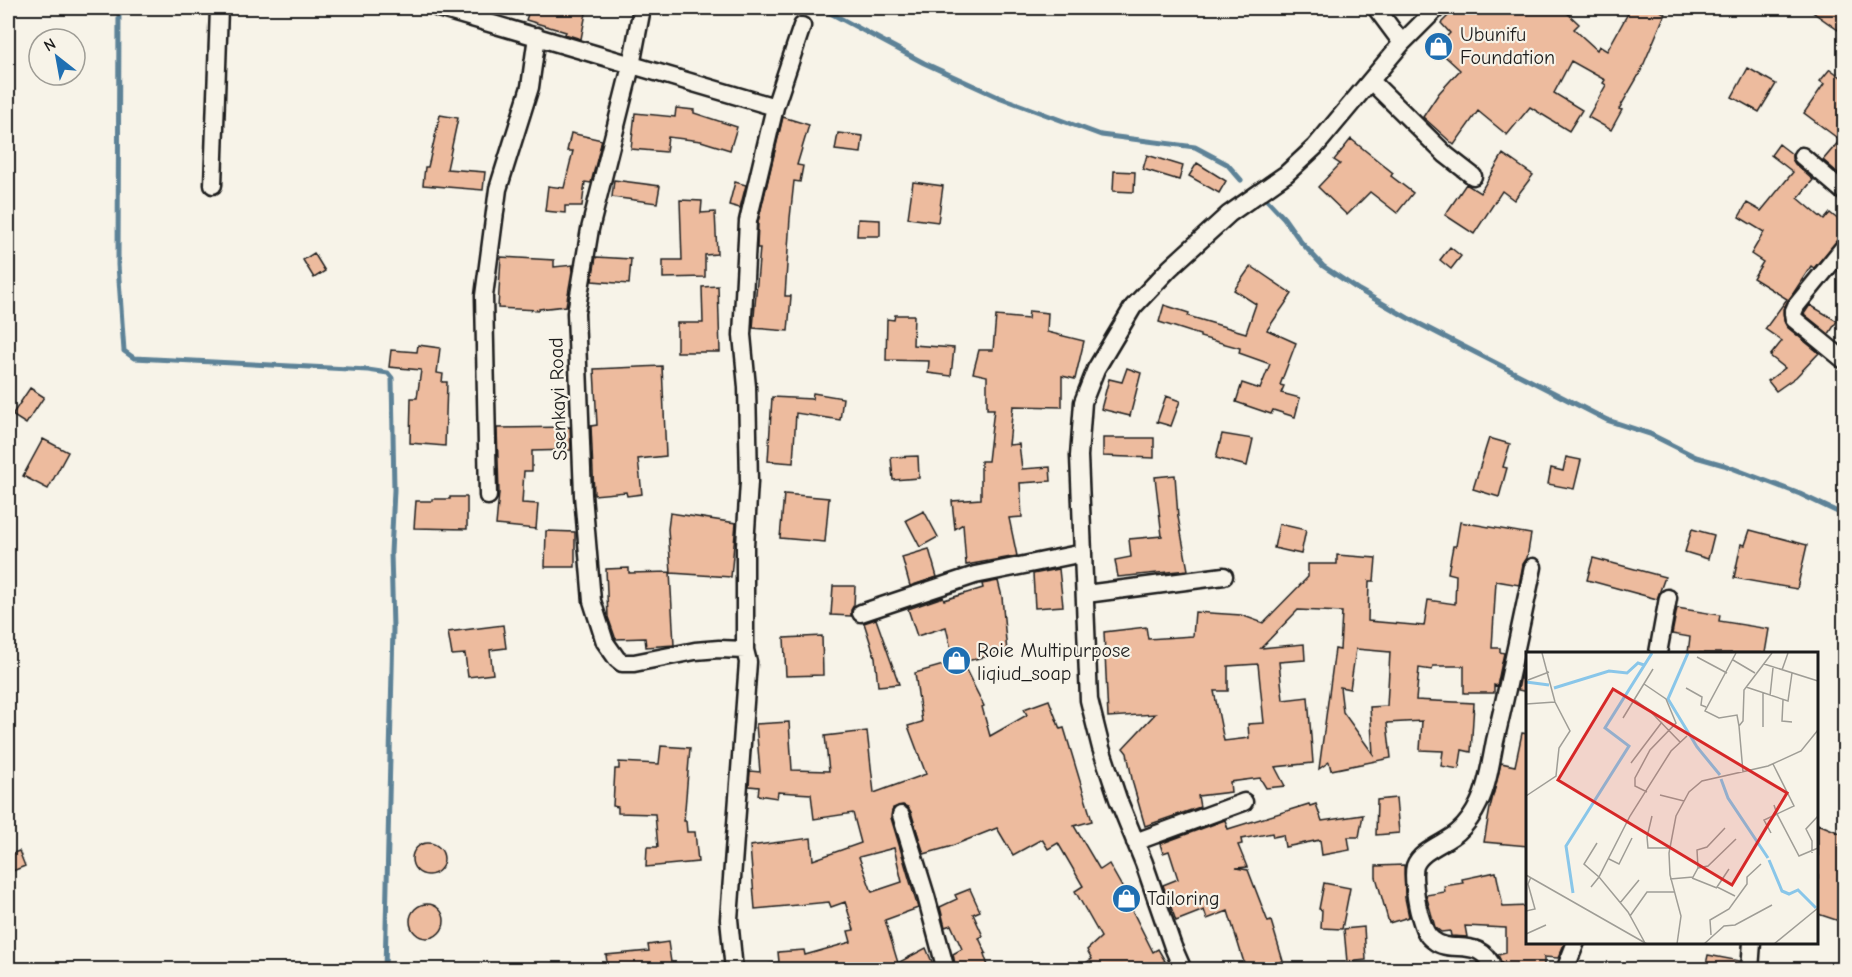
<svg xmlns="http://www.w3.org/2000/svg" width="1852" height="977" viewBox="0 0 1852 977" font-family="'Comic Neue',sans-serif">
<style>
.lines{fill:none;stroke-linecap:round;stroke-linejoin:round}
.stream{stroke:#5d8297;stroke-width:5}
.building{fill:#edbb9e;stroke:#1c1c1c;stroke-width:1.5;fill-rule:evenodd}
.minor-casing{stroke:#1c1c1c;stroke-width:21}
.minor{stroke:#f7f3e8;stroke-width:16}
.labels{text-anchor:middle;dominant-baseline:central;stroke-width:4.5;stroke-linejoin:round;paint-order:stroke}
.poi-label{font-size:20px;fill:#1c1c1c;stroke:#f7f3e8;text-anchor:start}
.street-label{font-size:20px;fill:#1c1c1c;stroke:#f7f3e8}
.inset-river{fill:none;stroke:#89c6e9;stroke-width:3}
.inset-road{fill:none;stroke:#9f9d96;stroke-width:1.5}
.view{fill:#d62828;fill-opacity:0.15;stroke:#d62828;stroke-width:3}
.inset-edge{fill:none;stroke:#1c1c1c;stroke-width:3}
</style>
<rect width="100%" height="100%" fill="#f7f3e8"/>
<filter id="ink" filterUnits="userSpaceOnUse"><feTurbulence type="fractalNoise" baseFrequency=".0167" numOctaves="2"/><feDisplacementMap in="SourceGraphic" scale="12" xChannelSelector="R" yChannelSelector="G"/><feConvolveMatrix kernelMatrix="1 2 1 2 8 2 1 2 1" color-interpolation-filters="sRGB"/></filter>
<g filter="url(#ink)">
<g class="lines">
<path class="stream" d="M119,8L118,265L124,351L134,358L368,370L388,373L392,378L394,490L391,553L393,628L385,970
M821,8L924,63L996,96L1101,135L1195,147L1227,164L1241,180
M1266,199L1284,218L1301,242L1323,266L1359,290L1408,318L1607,420L1650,434L1696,457L1724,465L1800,494L1844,515"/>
</g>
<path class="building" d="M530,8H587L581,39L565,34L566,32L526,20Z
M1456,8H1562L1579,24L1574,29L1597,50L1599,46L1607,51L1631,8H1656L1665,14L1640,73L1619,109L1622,110L1611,130L1588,117L1606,85L1603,83L1605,80L1571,61L1554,93L1582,110L1569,131L1530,107L1507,135L1478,111L1454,145L1423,117L1439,93L1460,70L1436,48L1450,33L1441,23Z
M1807,8H1845V22L1838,30Z
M1748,68L1776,84L1759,112L1732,97Z
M1830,69L1845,80V179L1823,160L1840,140L1804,113L1824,84L1820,81Z
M676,108L694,110V113L737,127L730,150L701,141L668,137L666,152L631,149L635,113L675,117Z
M440,115L458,118L447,169L485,172L483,190L423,185L425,167H428Z
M783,117L809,125L797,165L803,166L800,182L794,181L790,218L785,296H791L788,331L753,328L760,248H757L758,222Z
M571,133L602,140L591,183L585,182L582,206H565V213L545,211L548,186L564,188L573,151H567Z
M838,133L863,136L861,153L835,150Z
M1351,139L1393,173L1391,176L1413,193L1397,213L1370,192L1347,215L1318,187L1340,164L1334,160Z
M1779,144L1792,154V159L1795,164L1813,180L1798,198L1824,220L1830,213L1845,225V232L1814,268L1811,266L1783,309L1784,321L1787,327L1819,353L1796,377L1776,391L1768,381L1785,368L1770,356L1782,341L1765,329L1787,299L1753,278L1763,262L1751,254L1764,232L1739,217L1747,203L1761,211L1793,172L1771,155Z
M1503,154L1533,175L1514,200L1502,191L1474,234L1445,215L1466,184L1480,193Z
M1147,155L1183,166L1179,180L1143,169Z
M1197,163L1226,181L1219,193L1189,176Z
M1114,171L1135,172L1134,192L1113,191Z
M614,180L660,186L657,203L612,197Z
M735,182L746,185L740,208L729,205Z
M913,182L943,186L938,222L908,218Z
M680,200L702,201L701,213L715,212L717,254L705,255V277L663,278V260H682Z
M858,219L880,220V236H857Z
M1450,247L1461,256L1451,269L1440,260Z
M314,253L325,271L314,278L303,260Z
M501,257L554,260V267L573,265L566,306L539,309V310L498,308Z
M596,257L631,259L629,284L592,281Z
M1251,266L1292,294L1267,330L1296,343L1280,385L1284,386L1281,393L1300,398L1295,417L1273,410L1271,414L1236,402L1242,383L1260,389L1270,364L1239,353L1240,348L1200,337V335L1159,322L1164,305L1189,313L1188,316L1246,333L1256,304L1234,290Z
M718,286L720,352H677V323H703L702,287Z
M1810,305L1837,321L1829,334L1804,314Z
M1029,311L1048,313L1047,332L1084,341L1075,379L1062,376V407L1013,406L1009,445L1019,444L1022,469L1050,467L1051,481L1020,483L1022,517L1009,518L1017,556L966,565L963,524L955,529L952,501L981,499V461H988L994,409H987V376L973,373L979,350H993L996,316L1028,319Z
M895,315H914L913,345L954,348L951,376L928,373L929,361L886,360L887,319L894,320Z
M418,345L440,348L437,373L443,374L442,382H447L445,446L410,443L411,398H417L421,370L389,367L391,350L417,352Z
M662,366L666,456L638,459L642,494L627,496L626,492L594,495L591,426L597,425L594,369Z
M1127,368L1141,373L1130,416L1101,409L1109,379L1122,382Z
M30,388L44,397L26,424L12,415Z
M813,393L843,398L840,420L796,413L793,463L768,461L772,397L812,399Z
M1166,396L1180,401L1171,426L1157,422Z
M570,427L571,450L532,451V471H524L522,503L538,504L536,529L496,525L499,493L497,428Z
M1222,434L1253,439L1247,466L1216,458Z
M1103,438H1154V458L1103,456Z
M1489,438L1510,444L1503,467L1507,468L1499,497L1473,489Z
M43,439L68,452L48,489L23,476Z
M918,456L919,478L893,480L891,457Z
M1566,457L1581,460L1574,489L1548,484L1551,468L1563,471Z
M1175,475L1178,517L1188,570L1118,577L1115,560L1131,557L1129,539L1162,536L1155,477Z
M784,494L829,498L825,542L780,538Z
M450,497H467V529L414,528L416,501H432V499H450Z
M924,511L938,537L920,547L906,520Z
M670,513L736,523L731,577L671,573L668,529Z
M1460,522L1531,534L1527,558L1523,564L1519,585L1496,581L1492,648H1500V652L1504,653L1497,686L1494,685V693H1464V666H1433L1432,670L1419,668L1416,700L1474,703L1471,752L1462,750L1459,769L1441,766L1443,751L1420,750L1422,721L1387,723L1391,758L1331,770L1329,762L1319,769L1335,649L1340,650L1342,612L1298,610L1261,648L1304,644L1305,660L1279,662L1283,700L1308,697L1313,763L1275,767L1285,786L1266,788L1260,778L1230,782L1231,792L1198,796L1200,807L1145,826L1133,784L1127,753L1123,748L1155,714L1108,717L1104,632L1146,627L1148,639L1193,636L1195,612L1241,615L1263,623L1308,577V564H1337V555L1376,558L1374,581H1369L1368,621L1424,626L1428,600L1455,604L1456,575L1448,573L1453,546H1456ZM1356,649L1390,652L1387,706L1370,707L1373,754L1343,712L1340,687L1350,689ZM1258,664L1264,723L1248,724L1249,738L1224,741L1214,691H1228V666Z
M1279,524L1306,530L1301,554L1274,548Z
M1692,529L1714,535L1708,559L1685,552Z
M1750,530L1807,545L1797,589L1734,578L1741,544L1745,545Z
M546,531L575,532V567H545Z
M929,549L937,577L910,586L902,557Z
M1593,558L1665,577L1657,599L1587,580Z
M629,568V573L670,572L674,645L646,647L645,638L616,639L615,637L608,617L606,569Z
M1059,569L1063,606L1035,608L1033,574Z
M998,581L1002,597L1007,652L989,653V656L962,662L984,706L982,707L990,736L1027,715L1024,709L1049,700L1060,729L1064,728L1092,821L1074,826L1100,870L1109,864L1131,903L1129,904L1153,952L1158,949L1165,961L1150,969H1076L1092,959L1087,950L1101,937L1075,891L1083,886L1058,843L1048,849L1042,839L1013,855L997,828L949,847L924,854L911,812L908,807L903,805L893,808L891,818L918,908L885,920L898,963L926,948L935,969H768L767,965L779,962L778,952L804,950L805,955L851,942L848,931L854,930L845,902L831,907L829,902L755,909L750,846L811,838L813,860L861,843L853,813L814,819L811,794L778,792L777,798L758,795L759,787L749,786L750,771L760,772L756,724L789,722L792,770L829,771L825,736L867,731L874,793L926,774L908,726L922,722L915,673L954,662L946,627L917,636L908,609L943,597L944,600L983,588L982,584ZM894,848L902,882L872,892L859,857Z
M833,586H855L854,605L851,610V616L831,615Z
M1677,608L1720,615L1719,621L1769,629L1765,653H1688L1690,637L1672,634Z
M876,619L899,684L878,686L875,657L864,623Z
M503,625L506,648L490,650L493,674L468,677L465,654L452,655L448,632Z
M822,636L823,675L786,676L784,638Z
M1525,656L1528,657V692L1518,690Z
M1522,733L1528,734V846L1484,842L1490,808L1501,763L1515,766Z
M661,746L690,748L684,821H686L687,832H695L698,862L646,867L647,847H658L655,814L618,813V807L613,806L615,769H619V762L659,764Z
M1396,798L1399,833L1376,835L1377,800Z
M1309,804L1310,806L1316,804L1322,821L1363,815L1359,837H1348L1350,850L1322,855L1320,840L1285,847L1283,835L1273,837L1272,833L1241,839L1242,844L1238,845L1247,867L1236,868L1248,870L1268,922L1271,921L1283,961L1256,969H1246L1228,911L1207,919L1204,910L1176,921L1163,885L1178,879L1169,851L1163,853L1160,844L1225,820L1228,829Z
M1818,824L1845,835V923L1818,914Z
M412 859a16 16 0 1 1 32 0a16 16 0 1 1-32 0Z
M19,851L25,866L8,873V855Z
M1404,865L1405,898L1409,917L1389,923L1376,877V866Z
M1496,872L1503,907L1528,906V942H1565L1558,958L1544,957V968H1504L1498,955L1506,953V928L1465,926L1467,937L1451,936L1450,931L1441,932L1435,927L1426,895L1445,892L1444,886L1463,883L1462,879Z
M1324,883L1350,888L1342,929L1321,928L1322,910L1319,909Z
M970,889L980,911L973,914L983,936L979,938L986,953L984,954L989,969H956L953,954L962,949L951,925L945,927L940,907L957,899L955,895Z
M410 921a17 17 0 1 1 34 0a17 17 0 1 1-34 0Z
M1364,927L1366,960L1347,962L1344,929Z
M668,942L672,969H608L606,955L649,951L648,945Z
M1708,955L1740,961V969H1705Z"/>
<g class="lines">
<defs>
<path id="minor" d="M438,8L775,107
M642,8L631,66L590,229L576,313L583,495L592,601L605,642L617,659L622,663H634L695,651L719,649L745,650
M1376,8L1402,43
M1371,81L1446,155L1473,176
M1802,156L1844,192
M213,185L219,8
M1844,247L1796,306L1793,313L1794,319L1844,360
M488,496L484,296L498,189L530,87L537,36
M1086,594L1224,576
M861,613L975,575L1083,553
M1658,653L1668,598
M901,815L926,896L946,970
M1135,842L1244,802
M734,970L729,919L748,662L745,650V546L749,482L747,387L742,335L748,221L775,107L802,26
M1183,970L1173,947L1144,863L1118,799L1101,748L1089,700L1079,456L1083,402L1096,369L1133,307L1170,268L1229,214L1286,174L1315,147L1402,43L1437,8
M1494,970C1480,934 1451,956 1433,940C1425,935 1423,925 1420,916C1417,907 1412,876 1415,866C1421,850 1446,843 1458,832C1467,824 1474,814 1479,803C1488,785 1491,761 1495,741C1509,683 1521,625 1533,567
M1565,970L1576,942
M1750,970L1752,942"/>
</defs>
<use href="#minor" class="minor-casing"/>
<use href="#minor" class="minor"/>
</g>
</g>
<defs>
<symbol id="shop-disc" viewBox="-11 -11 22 22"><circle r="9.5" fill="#1f6fb2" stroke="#f7f3e8"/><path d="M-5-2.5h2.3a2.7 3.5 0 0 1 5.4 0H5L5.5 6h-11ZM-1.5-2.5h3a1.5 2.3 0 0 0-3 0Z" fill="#fff"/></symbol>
</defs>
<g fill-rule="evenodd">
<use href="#shop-disc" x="1422" y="30" width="33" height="33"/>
<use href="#shop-disc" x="940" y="644" width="33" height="33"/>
<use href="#shop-disc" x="1110" y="882" width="33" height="33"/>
</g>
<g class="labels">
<g class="poi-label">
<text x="1460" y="34">Ubunifu<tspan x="1460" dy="23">Foundation</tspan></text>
<text x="977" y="650">Roie Multipurpose<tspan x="977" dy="23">liqiud_soap</tspan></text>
<text x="1147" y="898">Tailoring</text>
</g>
<g class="street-label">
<text transform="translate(558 399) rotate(-92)">Ssenkayi Road</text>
</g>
</g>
<g transform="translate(1526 652)">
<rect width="292" height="292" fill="#f7f3e8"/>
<path class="inset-river" d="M162,1L142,47L171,95L194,123M0,30L23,33M28,36L83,19L101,21L112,11L118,13M195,127L202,146L242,206M243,208L256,239L263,242L272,238L290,256M47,241L40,194L103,94L79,76L126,1"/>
<path class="inset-road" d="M210,1L179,59L193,66L211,63L213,74M171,5L201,21M207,8L229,21M238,12L292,29M256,18L262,1M2,28L23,20M118,32L140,47L150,71L124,98L109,126V134L121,140M220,35L262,49L266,21M160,36L176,45L175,53L180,55M237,41V75M244,44L247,16M109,48L123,58L154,90M257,48L256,69L266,70M0,52L29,50M97,66L127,17M105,111L136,70M247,112L268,154L251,162L273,204L292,196M217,120L213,74L217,69L218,38L246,1M134,143L158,149M0,144L30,124L33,96L44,79L29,50L16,1M126,164L121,185L122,196H144M245,181L238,168L251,162L248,153M286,201V189L280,177L292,164M83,207L93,212L106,186M172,216L171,198L181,195L199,176M203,217L191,235L209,244M0,223L121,292M166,226L191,236M144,227L167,225L172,216L182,214L210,187M65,235L73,225L58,212L71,191M94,251L113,228M0,259L9,257L2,232L5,225M104,264L121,240H148M0,282L20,273M185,283L184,268L203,257L221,232V225L235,212M119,291L102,260L73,225L104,164L145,99L161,84M151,292L155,264L144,223L143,201L150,164L163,140L176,129L242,114L275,99L292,78M178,292L198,274L209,273L246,253M248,292L292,256"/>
<path class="view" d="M87,37L261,141L206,233L32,128Z"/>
<rect width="292" height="292" class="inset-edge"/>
</g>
<rect width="1852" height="977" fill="none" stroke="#f7f3e8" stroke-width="30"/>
<rect x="15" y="15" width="1822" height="947" fill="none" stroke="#1c1c1c" stroke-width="2" filter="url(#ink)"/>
<g transform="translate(57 57) rotate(329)"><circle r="28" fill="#f7f3e8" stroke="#9f9d96" stroke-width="1.5"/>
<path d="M0-4.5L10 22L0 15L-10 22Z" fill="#1f6fb2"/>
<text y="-9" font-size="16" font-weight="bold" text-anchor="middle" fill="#1c1c1c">N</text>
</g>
</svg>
